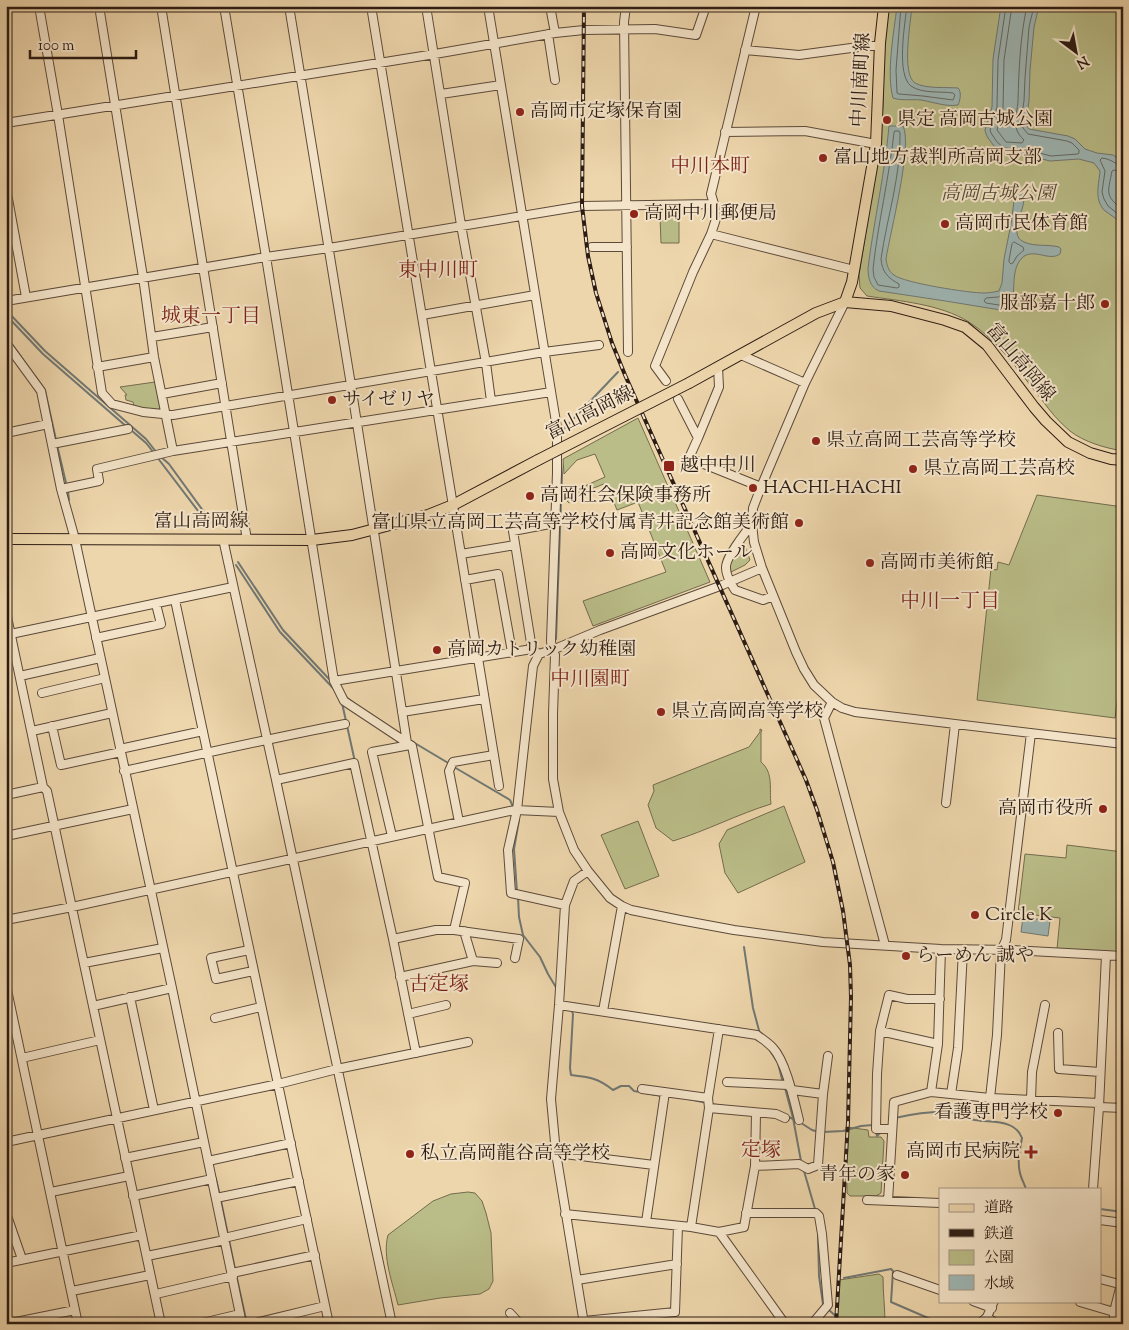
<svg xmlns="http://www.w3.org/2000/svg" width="1129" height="1330" viewBox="0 0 1129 1330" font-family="'Sorts Mill Goudy','Noto Serif JP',serif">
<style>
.green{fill:#babd88;stroke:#736c4e}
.water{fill:#9eb6b4;stroke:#707874}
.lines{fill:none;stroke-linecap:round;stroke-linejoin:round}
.shore{stroke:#656964;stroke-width:1}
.stream{stroke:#707874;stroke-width:2}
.minor-casing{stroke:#5c4a3a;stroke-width:10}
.major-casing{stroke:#2c1c14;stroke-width:12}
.minor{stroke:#f4e4c9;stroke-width:8}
.major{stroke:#eed6ac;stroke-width:10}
.rail-casing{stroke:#2c1c14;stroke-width:4}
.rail{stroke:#f4e4c9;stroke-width:2;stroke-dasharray:5.5;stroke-linecap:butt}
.major-bridge-casing{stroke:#2c1c14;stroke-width:12;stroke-linecap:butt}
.major-bridge{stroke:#eed6ac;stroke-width:10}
.poi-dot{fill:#8f2418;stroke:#f4e4c9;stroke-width:2}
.labels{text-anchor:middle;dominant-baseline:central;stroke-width:4;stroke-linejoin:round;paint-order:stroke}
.street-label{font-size:19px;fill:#2c1c14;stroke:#f4e4c9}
.poi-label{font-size:19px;fill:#2c1c14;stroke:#f4e4c9;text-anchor:start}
.park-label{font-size:19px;font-style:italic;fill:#574c37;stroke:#f4e4c9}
.neighbourhood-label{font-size:20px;fill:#7a1f14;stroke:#f4e4c9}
</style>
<rect width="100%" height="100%" fill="#eed6ac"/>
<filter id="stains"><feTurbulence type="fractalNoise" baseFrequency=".004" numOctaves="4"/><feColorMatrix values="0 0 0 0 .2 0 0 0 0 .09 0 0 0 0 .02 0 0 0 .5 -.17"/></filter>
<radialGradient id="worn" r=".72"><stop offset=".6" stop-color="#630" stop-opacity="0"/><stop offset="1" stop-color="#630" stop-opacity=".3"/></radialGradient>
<path class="green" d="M889,6H1123V451C1105,448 1084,442 1070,431C1059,422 1050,411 1042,400C1020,373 999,341 969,322C940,304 900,301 867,296L860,288L859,275L879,150L883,106L884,49Z
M679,214V243H661L660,216Z
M155,382L162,415L136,414L133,402L126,400L125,395H127L120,387Z
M638,418L710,582L593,626L583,601L666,572L638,502L617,510L606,483L570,498L572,501L569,503L566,500L567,494L605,477L595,454L577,460L564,474L563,459Z
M1037,495L1123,507V654L1115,718L977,700L991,569L997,570L998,562L1009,565Z
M744,543L750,560L745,565L731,572L729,567L740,544Z
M760,729L762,730L761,732V762C774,773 769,789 771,804C738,814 706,831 673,841L656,828L648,805L654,791L653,785L749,747L760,732Z
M784,806L805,862L738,893L725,873L719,844L727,830Z
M638,821L659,876L625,889L601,835Z
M1067,845L1123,852V952L1057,949L1060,918L1018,913L1025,854L1066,858Z
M846,1127L868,1130L869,1137H881L884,1141L881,1193L876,1196H850L847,1193Z
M468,1192L475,1193L482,1201L486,1213L491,1233L493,1281L489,1289L480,1294L440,1298L398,1305C393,1284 382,1257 388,1235L433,1201L451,1194Z
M879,1274L883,1277C883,1293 885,1308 885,1324H837L839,1280Z"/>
<path class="water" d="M897,6H912C911,21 901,74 915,83C925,89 947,87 958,88C962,92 960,101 958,105C946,107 933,102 921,100C912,99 901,101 893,98C886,73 894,32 897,6Z
M1001,6H1039L1034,27L1030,70L1029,101L1026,120L1027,126L1029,129L1068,136L1075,139L1085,149L1097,153L1113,155L1123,161V225C1118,219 1110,215 1104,210C1094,199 1099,184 1100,171L1094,163L1079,159L1050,161L1027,155L1002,153L994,146L988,138L986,134L985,130L992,107L993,59Z
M889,126H903C913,145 890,233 886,259C887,265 888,271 894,275C904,283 969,293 984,293C989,293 994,292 999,291L1002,283L1004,259L1011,224L1014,201L1017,193L1019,191H1022C1031,204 1005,234 1024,242C1035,247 1048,244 1059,247L1061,249L1060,254C1049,262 1033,247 1022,258C1008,272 1019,299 1007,311L939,300L879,291C870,287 868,278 868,268C874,220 885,173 889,126Z
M1023,917L1050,921L1048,936L1021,932Z"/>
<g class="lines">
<path class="shore" d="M901,6L896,70L897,93L899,94L923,96L953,100L955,95L953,93C941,91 922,94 911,86C896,75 905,23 907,6
M1006,6L998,60L997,107L990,130L991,133L997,142L1004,148L1028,150L1051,156L1078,154L1079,153V150L1072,143L1067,141L1028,134L1023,128L1021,120L1024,101L1025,78L1029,27L1034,6
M1012,6L1004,60L1003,108L997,130L1006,142L1022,143L1024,140C1021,137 1017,133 1016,127C1014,118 1018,109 1018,100C1019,69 1020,37 1027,6
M895,131H899L900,133C901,176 887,217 881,259C882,272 888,278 899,284V287L897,288L878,285L874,277L873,269C878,223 889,178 894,133Z
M1123,165C1115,165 1112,159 1102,158L1100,160L1105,171L1102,192L1104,199L1108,206L1123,218
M1123,172L1114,170L1112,171C1108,193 1104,195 1123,210
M1014,242L1023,247L1024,250L1017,256L1013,263L1011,264L1009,262V260L1012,244Z
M1005,293L1007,296V302L1005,306L986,303L984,301L986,298L998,297Z"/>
<path class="stream" d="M6,310L45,351L146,439L157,453
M6,315L43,354L127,427
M6,336L45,390L56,440
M131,430L146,443L154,453
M559,434L618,372
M57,445L67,487
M160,456L169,464L212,523
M157,457L208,524
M68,491L69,500
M238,562L283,630L330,680
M236,565L280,632L333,688L336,692
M556,639L562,474L561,461
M345,696L357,706
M342,703L355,762
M413,742L450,764
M454,767L510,800L514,809
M517,892L514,849L519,820L518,818
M518,897L519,917L523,935L540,957L548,974L557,989
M744,947L753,1008L760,1034
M571,1009L573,1014L570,1068L571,1075C589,1077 598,1078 613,1090L621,1086H629L634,1091L640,1092
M769,1049L778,1063L783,1083
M785,1088L793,1118L801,1161
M645,1093L662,1096
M689,1099L707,1103
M711,1104L724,1106
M787,1116L797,1121
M895,1118C913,1114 931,1111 949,1112C958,1113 966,1118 975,1120C992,1123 1015,1119 1022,1138C1020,1149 1017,1161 1020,1173C1021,1178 1024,1183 1026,1189
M801,1123L812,1130L819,1132
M823,1132L843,1131L861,1126L873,1125
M876,1132L877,1136L881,1132
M804,1171L815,1209
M216,1179L220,1196
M221,1201L228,1235
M1100,1209L1123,1212
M818,1236L819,1276L823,1304L825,1306
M229,1240L235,1269
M236,1274L247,1324
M844,1278L891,1269L893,1271L891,1302L942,1324
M828,1309L841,1321"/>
<defs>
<path id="minor" d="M39,6L58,115L102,393L112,404L143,412L173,415L544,352L599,345
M99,6L143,277L154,357L173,451
M161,6L247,540
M224,6L266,257L334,681L344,701L412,746L438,877L465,883L454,930
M289,6L351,385L407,743
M371,6L499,786
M426,6L461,225L486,363L491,401
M488,6L557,428V473L551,641L552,649L555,655L553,714V779L559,812L574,850L588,871L610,898L622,906L631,910L680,920L734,930L823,942L941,949L1013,950L1123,956
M550,6L555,33
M626,6L624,22L628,352
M548,34L555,80
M745,50L799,55L866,46H880
M441,94L501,85
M6,123L435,54L555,33L584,30L655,29L696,35L706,6
M725,132L805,131L876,144
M6,188L26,297
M711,234L854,270
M592,247H627
M6,301L266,257L329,248L582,206L714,204
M845,302L805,383L761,487L753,508L752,524L754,542L762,568L796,652L804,669L814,685L832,702L842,708L855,712L1123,744
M422,315L535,295
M152,337L213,327
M6,343L41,391L61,489L75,539L172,988L242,1324
M741,355L805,383
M97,367L154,357
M666,381L655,366L693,272L711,234L716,219L714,204L711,194L756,6
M162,394L222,383
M678,399L698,438L689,458L761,487
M6,433L48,424
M698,438L719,387L718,367
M52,444L128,429
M61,489L99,481L97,469L173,451L551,392
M752,524C745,533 725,558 726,568C726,575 731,584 735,590L763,600L773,596
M223,539L276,780L392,1324
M461,554L515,545
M465,580L498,574L512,652
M175,600L329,1324
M6,612L43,787L6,795
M6,635L233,587
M96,638L161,624L156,604
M532,649L513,531L555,523
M20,676L100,658
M334,681L532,649L539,654
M42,693L105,678
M832,702L824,718L885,945
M402,712L484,699
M52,726L61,765L121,752
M32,731L112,713
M120,749L203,731
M124,771C198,755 271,738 345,724
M276,780L354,763L393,939L416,1053
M43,787L47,791L161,1324
M946,803L955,724
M459,822L449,771L453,762L494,755
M6,836L133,809
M392,836L372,752L410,745
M565,905L511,893L508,850L517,810L533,666L539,654L557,648L600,630L720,586L762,568
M6,920L72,907L510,811L516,810L559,812
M464,931L473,961
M393,939L436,930H454L519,939L515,958
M941,949L938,1044L931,1092L990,1098L1099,1103
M249,950L211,958L216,979L253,971
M84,963L163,948
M400,977L473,961L497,963
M6,985L78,1324
M130,997L154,1110
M559,1005L757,1035C762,1039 769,1043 773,1048C786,1062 794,1100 799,1120
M93,1006L172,988
M603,1011L622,906
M408,1014L446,1005
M215,1018L261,1007
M880,1031L938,1044
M1058,1033L1059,1069L1100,1072
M22,1058L100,1040
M727,1082L788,1085L792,1090L823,1094
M642,1089L708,1098
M951,1094L958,1048L963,950
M990,1098L997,1035L1001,951L1006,940L1031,733
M1031,1100L1032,1072L1045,1005
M1099,1107L1123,1108
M709,1108L776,1114L785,1118
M892,1129H876L877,1074L880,1031L889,995L907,999H940
M6,1142L278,1084L337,1069L468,1042
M556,1153L654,1165
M125,1158L204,1142
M208,1161L291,1143
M755,1166L799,1164L808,1169L818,1165L823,1094L828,1056
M1093,1189L1099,1107L1106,955
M51,1192L129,1176
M133,1196L212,1179
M216,1198L299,1181
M867,1200L940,1203
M888,1201L894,1102L931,1092
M6,1213L22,1259
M746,1213H816L819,1216L822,1234L828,1305L812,1324
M565,1214L691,1227L719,1232L785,1324
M1100,1220L1123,1223
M646,1222L665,1092
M691,1227L709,1108L708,1098L719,1029
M719,1232L744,1227L755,1166L756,1113
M224,1238L307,1219
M147,1256L225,1240
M6,1263L142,1235
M232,1273L315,1255
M897,1275L940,1290
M1100,1279L1123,1285
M577,1280L677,1264
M72,1291L150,1275
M156,1294L233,1276
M973,1301L992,1308
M1080,1301V1302L1114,1312
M510,1313L520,1324
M987,1317L997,1324
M584,1321L675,1312L678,1226
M6,1324L75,1310
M198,1324L240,1314
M251,1324L325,1306
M584,1324L556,1153L551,1099L559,1005L565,905L574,881L588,871
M979,1324L987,1317L994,1301
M1114,1324V1312L1121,1284"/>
<path id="major" d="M845,302L852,282L876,144L880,43L884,6
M689,383L816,313L845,302L891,306L945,320L965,327L987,345L1034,407L1046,421L1068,442L1090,453L1111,459L1123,460
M6,539L312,540L352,535L428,515L453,505L538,460"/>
</defs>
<use href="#minor" class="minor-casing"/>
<use href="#major" class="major-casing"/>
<use href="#minor" class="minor"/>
<use href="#major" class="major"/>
<defs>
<path id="rail" d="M584,6L582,206L588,256L596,293L612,343L625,375L806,780L817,810L833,862L843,911L850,965L851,997L848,1122L836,1324"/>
</defs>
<use href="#rail" class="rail-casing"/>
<use href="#rail" class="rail"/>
<defs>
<path id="major-bridge" d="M538,460L689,383"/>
</defs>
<use href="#major-bridge" class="major-bridge-casing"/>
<use href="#major-bridge" class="major-bridge"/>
</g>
<g class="poi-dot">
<circle cx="520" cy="112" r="5"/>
<circle cx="887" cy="120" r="5"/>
<circle cx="823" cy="158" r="5"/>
<circle cx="634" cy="214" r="5"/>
<circle cx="945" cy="224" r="5"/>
<circle cx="1105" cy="304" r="5"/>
<circle cx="332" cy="400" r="5"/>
<circle cx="816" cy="441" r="5"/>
<rect x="663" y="460" width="12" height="12" rx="2.5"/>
<circle cx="913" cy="469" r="5"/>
<circle cx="753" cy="488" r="5"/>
<circle cx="530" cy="496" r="5"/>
<circle cx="799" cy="523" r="5"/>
<circle cx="610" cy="553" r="5"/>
<circle cx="870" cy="563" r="5"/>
<circle cx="437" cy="650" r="5"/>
<circle cx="661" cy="712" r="5"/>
<circle cx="1103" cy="809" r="5"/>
<circle cx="975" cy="915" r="5"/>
<circle cx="906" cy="956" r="5"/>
<circle cx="1058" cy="1113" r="5"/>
<path d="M1028.5 1144.5h5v5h5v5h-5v5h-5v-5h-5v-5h5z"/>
<circle cx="410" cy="1154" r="5"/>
<circle cx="905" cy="1175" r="5"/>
</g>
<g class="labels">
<g class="street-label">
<text transform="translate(862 80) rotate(-87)">中川南町線</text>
<text transform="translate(1020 363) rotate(50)">富山高岡線</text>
<text transform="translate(590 414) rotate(-27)">富山高岡線</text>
<text x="201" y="522">富山高岡線</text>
</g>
<g class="poi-label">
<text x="530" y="112">高岡市定塚保育園</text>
<text x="897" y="120">県定 高岡古城公園</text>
<text x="833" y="158">富山地方裁判所高岡支部</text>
<text x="644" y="214">高岡中川郵便局</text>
<text x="955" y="224">高岡市民体育館</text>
<text x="1095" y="304" text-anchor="end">服部嘉十郎</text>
<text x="342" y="400">サイゼリヤ</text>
<text x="826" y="441">県立高岡工芸高等学校</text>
<text x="680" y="466">越中中川</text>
<text x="923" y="469">県立高岡工芸高校</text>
<text x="763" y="488">HACHI-HACHI</text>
<text x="540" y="496">高岡社会保険事務所</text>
<text x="789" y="523" text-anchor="end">富山県立高岡工芸高等学校付属青井記念館美術館</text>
<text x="620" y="553">高岡文化ホール</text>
<text x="880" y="563">高岡市美術館</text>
<text x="447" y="650">高岡カトリック幼稚園</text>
<text x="671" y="712">県立高岡高等学校</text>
<text x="1093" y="809" text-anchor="end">高岡市役所</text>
<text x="985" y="915">Circle K</text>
<text x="916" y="956">らーめん 誠や</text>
<text x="1048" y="1113" text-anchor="end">看護専門学校</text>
<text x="1020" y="1152" text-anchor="end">高岡市民病院</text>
<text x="420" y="1154">私立高岡龍谷高等学校</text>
<text x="895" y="1175" text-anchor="end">青年の家</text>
</g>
<g class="park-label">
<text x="998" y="194">高岡古城公園</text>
</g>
<g class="neighbourhood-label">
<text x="710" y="167">中川本町</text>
<text x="438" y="271">東中川町</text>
<text x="211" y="317">城東一丁目</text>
<text x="950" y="602">中川一丁目</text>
<text x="590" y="680">中川園町</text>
<text x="439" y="985">古定塚</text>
<text x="761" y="1151">定塚</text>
</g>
</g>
<rect width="1129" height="1330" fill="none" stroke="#eed6ac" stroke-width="25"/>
<rect x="8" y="8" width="1114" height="1315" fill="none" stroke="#2c1c14" stroke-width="2.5"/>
<rect x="12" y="12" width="1104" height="1305" fill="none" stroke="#2c1c14"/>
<rect x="939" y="1188" width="162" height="115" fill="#f4e4c9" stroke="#a49481"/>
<rect x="949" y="1204" width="25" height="8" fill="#eed6ac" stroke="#a49481"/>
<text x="984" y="1212" font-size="15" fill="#2c1c14">道路</text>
<rect x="949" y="1229" width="25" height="8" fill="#2c1c14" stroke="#a49481"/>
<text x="984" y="1238" font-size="15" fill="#2c1c14">鉄道</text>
<rect x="949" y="1250" width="25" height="15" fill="#babd88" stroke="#a49481"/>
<text x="984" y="1262" font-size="15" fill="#2c1c14">公園</text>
<rect x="949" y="1275" width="25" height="15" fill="#9eb6b4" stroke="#a49481"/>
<text x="984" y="1288" font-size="15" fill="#2c1c14">水域</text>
<g transform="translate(1076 52) rotate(148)" stroke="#f4e4c9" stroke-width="4" paint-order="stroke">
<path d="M0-4L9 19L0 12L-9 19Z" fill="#2c1c14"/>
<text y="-8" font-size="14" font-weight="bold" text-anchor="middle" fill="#2c1c14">N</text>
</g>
<path d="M30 50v8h106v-8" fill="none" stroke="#2c1c14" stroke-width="2.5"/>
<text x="38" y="50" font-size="15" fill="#2c1c14" stroke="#f4e4c9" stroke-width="4" paint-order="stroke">100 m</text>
<rect width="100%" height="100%" filter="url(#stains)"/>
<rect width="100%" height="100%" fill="url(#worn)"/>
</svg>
